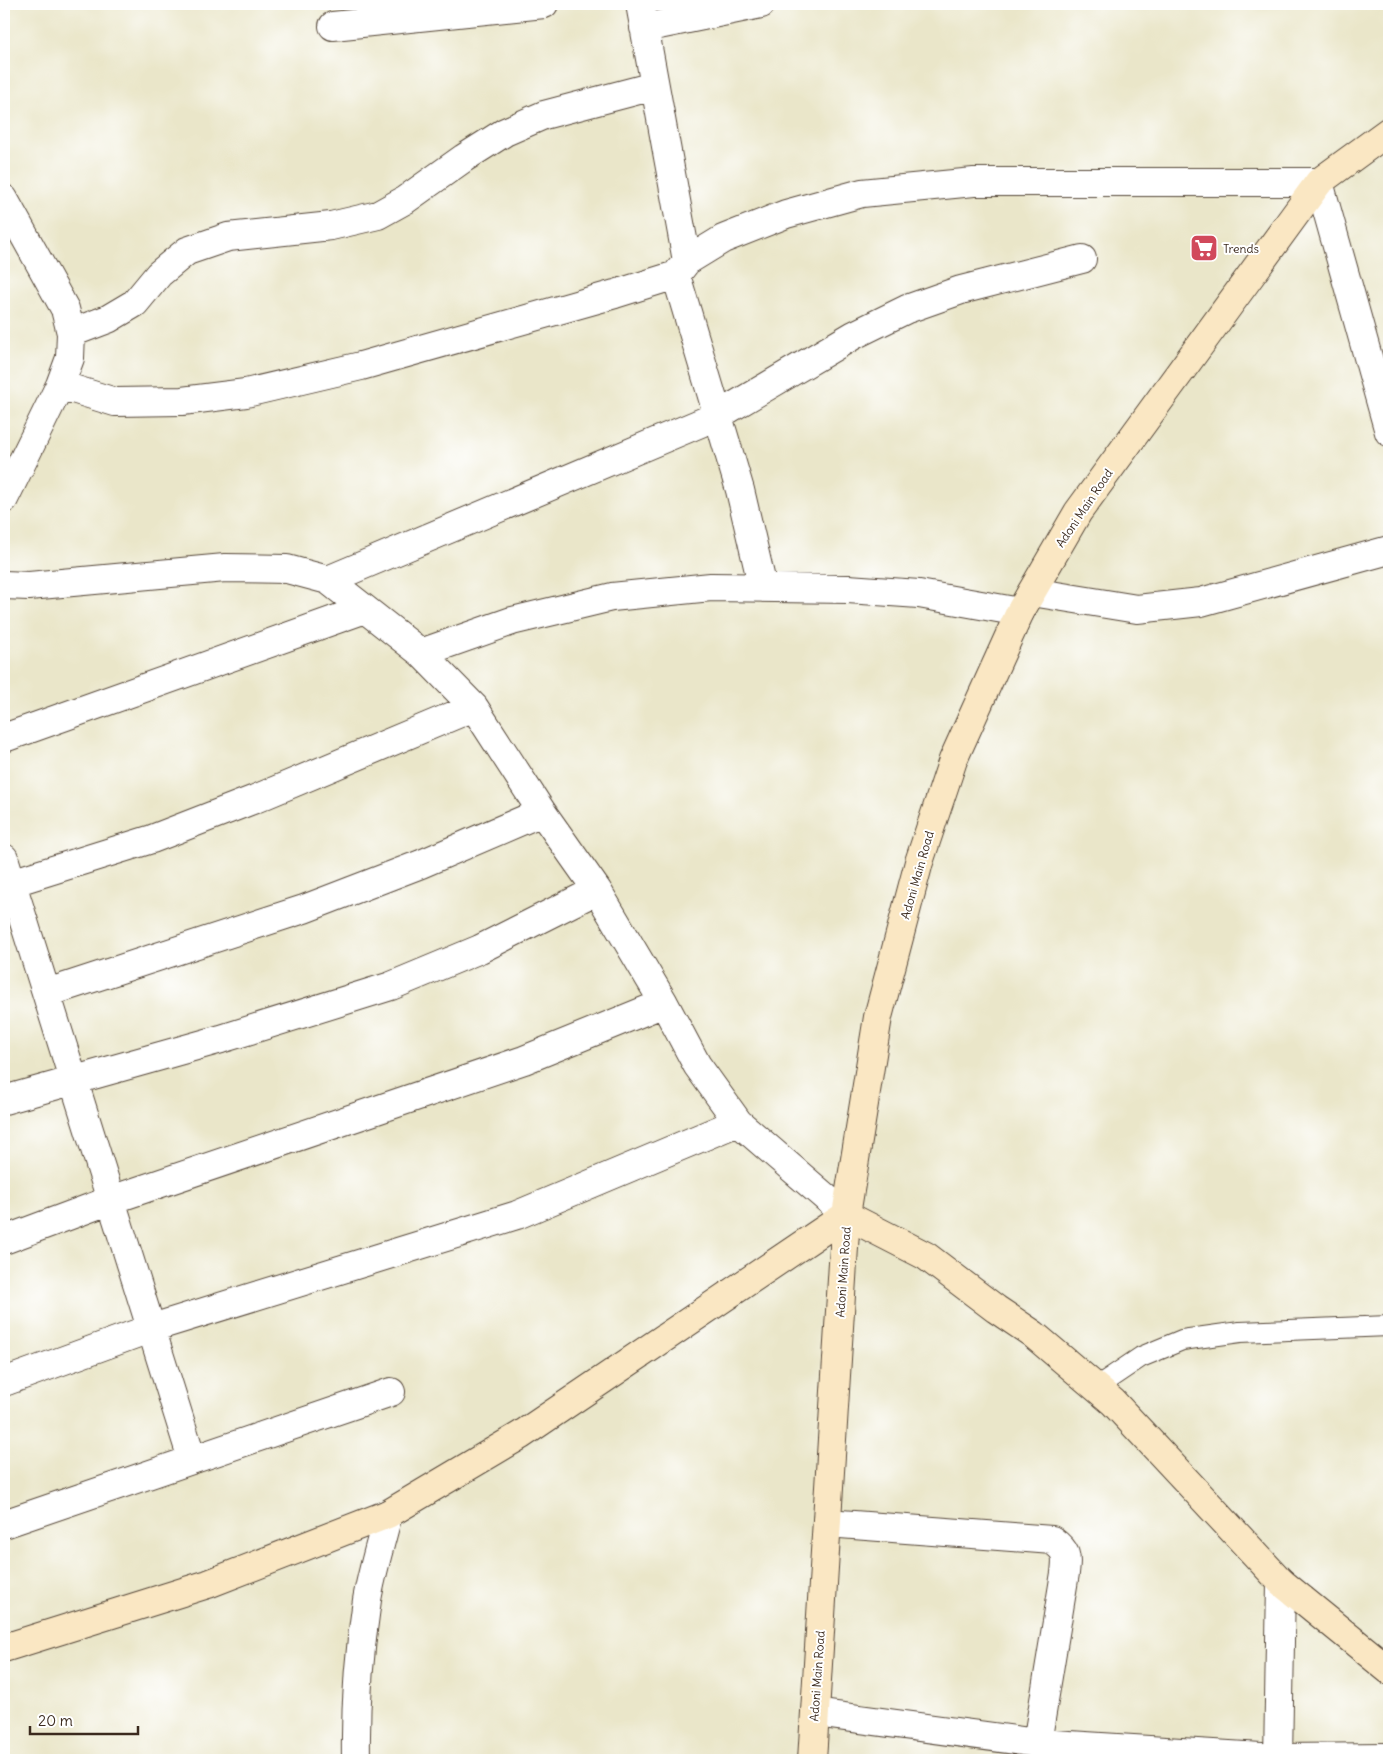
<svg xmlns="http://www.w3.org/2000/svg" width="1393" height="1764" viewBox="0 0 1393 1764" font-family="Delius,sans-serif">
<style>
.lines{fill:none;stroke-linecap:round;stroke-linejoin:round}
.lane-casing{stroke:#554638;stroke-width:22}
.street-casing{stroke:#554638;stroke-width:30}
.secondary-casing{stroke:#554638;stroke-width:30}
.lane{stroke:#fff;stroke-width:20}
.street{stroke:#fff;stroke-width:28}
.secondary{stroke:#fae7c3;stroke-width:28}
.labels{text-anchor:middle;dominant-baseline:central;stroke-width:4;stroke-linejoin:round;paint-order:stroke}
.poi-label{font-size:12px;fill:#3b2a1e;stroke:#fff;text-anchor:start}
.street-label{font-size:12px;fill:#3b2a1e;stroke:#fff}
</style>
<rect width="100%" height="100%" fill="#fff"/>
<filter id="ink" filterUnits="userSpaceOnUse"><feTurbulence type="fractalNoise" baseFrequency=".02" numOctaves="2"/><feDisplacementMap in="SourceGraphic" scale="10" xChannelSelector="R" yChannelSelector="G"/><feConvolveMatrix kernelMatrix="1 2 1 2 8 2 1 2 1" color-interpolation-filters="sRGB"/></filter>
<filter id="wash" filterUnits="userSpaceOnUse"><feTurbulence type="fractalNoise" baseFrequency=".0096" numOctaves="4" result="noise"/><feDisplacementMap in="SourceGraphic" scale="20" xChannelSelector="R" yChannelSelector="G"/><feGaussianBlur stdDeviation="1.12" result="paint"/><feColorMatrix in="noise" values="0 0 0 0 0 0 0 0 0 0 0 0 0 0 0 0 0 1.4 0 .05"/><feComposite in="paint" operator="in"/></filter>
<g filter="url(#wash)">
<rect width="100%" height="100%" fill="#eae6c9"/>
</g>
<g filter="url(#ink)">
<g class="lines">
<defs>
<path id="lane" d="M1095,1388L1141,1357L1182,1340L1240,1332L1389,1326"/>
<path id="street" d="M640,4L687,261
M333,26L544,4
M644,28L761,4
M4,199L65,309L71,333L70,358L60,385L4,499
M676,275L740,490L763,588
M71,333L108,319L135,303L159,274L187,251L228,237L331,226L378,215L405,200L464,158L505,132L544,115L654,86
M60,385L115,402L182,401L246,393L361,366L615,294L676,275L687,261L723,239L786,214L862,193L974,182H1319L1389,432
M328,580L717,416L854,335L907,309L961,290L1082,259
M4,585L29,586L225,568L287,569L328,580L421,653L474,707L542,812L597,890L664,1003L697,1065L738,1122L846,1215
M1032,592L1137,609L1201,602L1389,550
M421,653L512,621L612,597L711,587L848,589L919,594L1020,612
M4,738L365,609
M4,858L192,1459
M11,883L152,839L255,799L474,707
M47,993L304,909L421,864L542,812
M4,1100L221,1039L391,986L480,949L597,890
M4,1240L111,1200L524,1060L664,1003
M4,1382L152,1328L517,1215L738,1122
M827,1523L1052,1540C1067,1551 1067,1555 1065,1573L1037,1743
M4,1524L391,1392
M815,1713L1037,1743L1278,1758L1389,1757
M356,1760C355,1707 359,1653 367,1600C372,1571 381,1543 388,1514
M1278,1760L1281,1582"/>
<path id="secondary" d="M4,1648L208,1584L388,1514L521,1435L846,1215L926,1256L996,1309L1033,1334L1113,1402L1281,1582L1389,1670
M812,1760L846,1215L878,1017L919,862L953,760L1020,612L1078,512L1319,182L1389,131"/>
</defs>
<use href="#lane" class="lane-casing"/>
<use href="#street" class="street-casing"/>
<use href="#secondary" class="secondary-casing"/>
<use href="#lane" class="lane"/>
<use href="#street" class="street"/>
<use href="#secondary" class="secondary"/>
</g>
</g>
<defs>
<symbol id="supermarket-square" viewBox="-11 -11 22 22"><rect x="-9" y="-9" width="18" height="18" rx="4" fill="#d1495b" stroke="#fff"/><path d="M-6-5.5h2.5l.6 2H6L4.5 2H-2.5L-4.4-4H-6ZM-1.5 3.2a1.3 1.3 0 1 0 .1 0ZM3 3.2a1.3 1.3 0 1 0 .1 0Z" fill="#fff"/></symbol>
</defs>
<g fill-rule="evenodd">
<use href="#supermarket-square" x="1188" y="232" width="32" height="32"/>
</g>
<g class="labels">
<g class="poi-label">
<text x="1223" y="248">Trends</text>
</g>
<g class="street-label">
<text transform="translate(1084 508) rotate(-56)">Adoni Main Road</text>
<text transform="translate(917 875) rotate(-74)">Adoni Main Road</text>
<text transform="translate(843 1272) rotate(-86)">Adoni Main Road</text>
<text transform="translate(817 1676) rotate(-86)">Adoni Main Road</text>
</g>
</g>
<rect width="1393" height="1764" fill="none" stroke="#fff" stroke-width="20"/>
<path d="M30 1726v8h108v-8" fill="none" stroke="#3b2a1e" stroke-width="2.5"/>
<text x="38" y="1726" font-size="15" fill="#3b2a1e" stroke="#ffffff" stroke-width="4" paint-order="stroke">20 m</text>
</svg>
